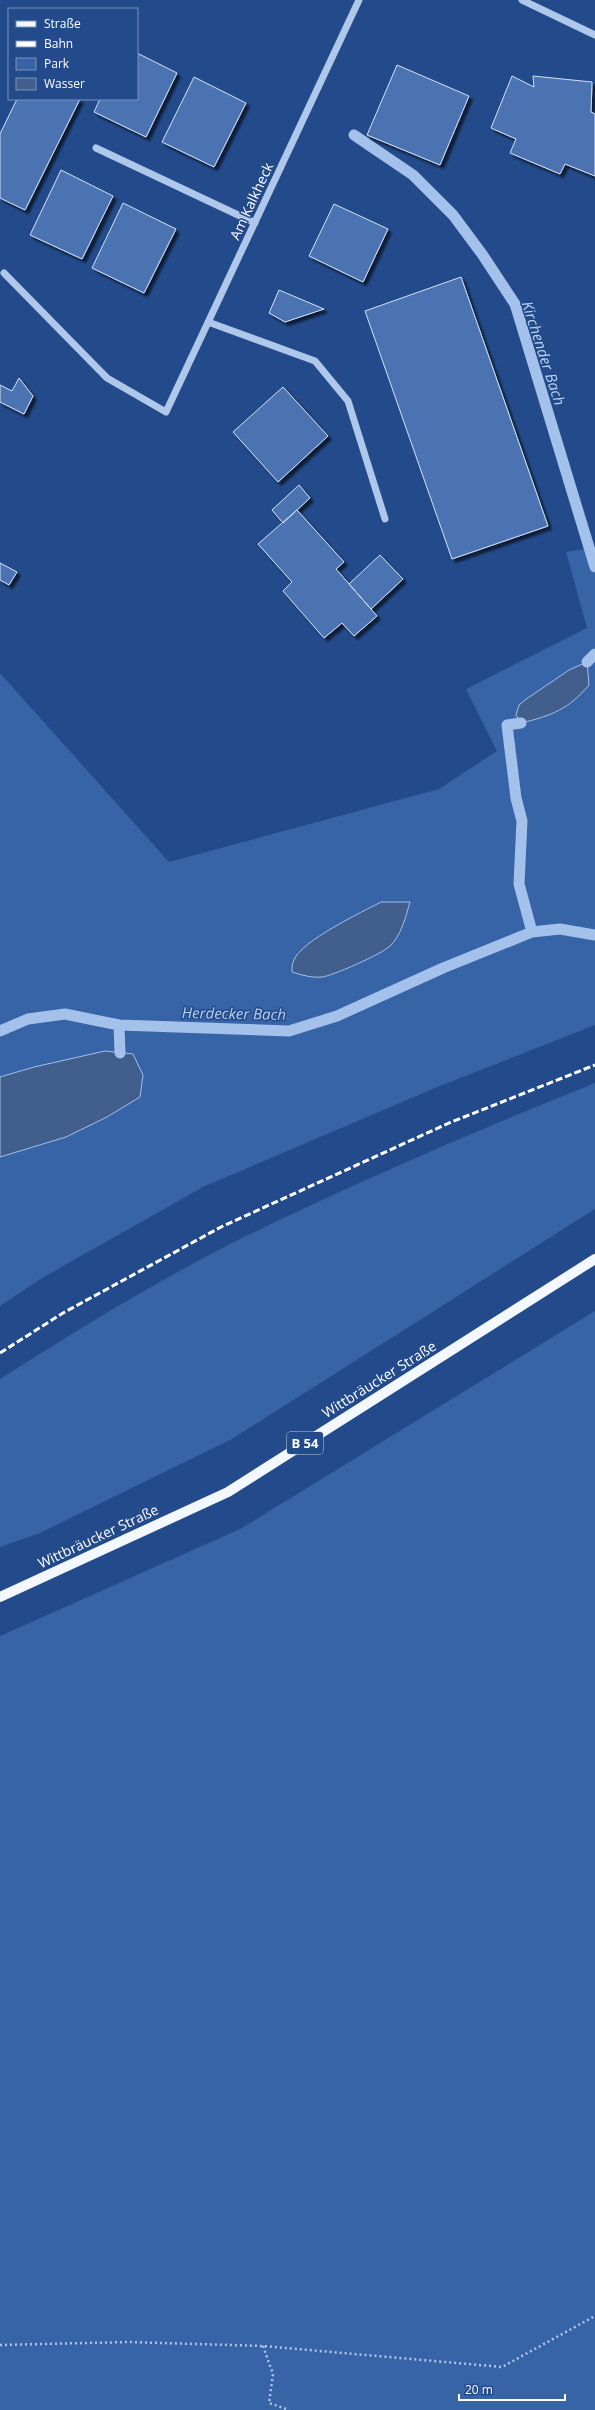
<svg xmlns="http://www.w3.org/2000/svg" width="595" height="2410" viewBox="0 0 595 2410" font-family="'Open Sans',sans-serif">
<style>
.green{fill:#3763a7}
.water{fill:#425e8c;stroke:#a3c1eb}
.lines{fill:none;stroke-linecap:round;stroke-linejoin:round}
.stream{stroke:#a3c1eb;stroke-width:11}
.building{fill:#4b73b2;stroke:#d4e2f8;filter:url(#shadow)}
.path{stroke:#afc7ea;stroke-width:2.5;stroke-dasharray:2 3;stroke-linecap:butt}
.minor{stroke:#afc7ea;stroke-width:7}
.major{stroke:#f3f7fe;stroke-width:10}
.rail{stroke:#fff;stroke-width:3;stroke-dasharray:7 3;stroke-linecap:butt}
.labels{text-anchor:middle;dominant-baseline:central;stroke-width:3;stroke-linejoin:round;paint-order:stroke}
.shield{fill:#234a8a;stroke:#bdc9dc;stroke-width:1}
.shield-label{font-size:13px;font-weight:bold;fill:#fff}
.street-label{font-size:14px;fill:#fff;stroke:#234a8a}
.water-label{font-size:15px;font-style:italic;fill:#bbd1f1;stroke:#234a8a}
</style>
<defs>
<filter id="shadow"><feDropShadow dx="3.5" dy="3.5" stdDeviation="1" flood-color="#0009"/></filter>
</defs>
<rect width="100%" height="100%" fill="#234a8a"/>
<path class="green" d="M595,547V1025L435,1088L203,1187L42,1278L0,1306V673L169,862L439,789L497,751L466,689L587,628L566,552Z
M595,1083V1209L232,1439L40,1533L0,1547V1379C76,1331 153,1283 234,1242C352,1184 473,1132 595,1083Z
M595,1311V2410H0V1636L240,1529Z"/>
<path class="water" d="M587,662L589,685C569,709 551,716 521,723L516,715L519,705L525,700L569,670Z
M381,902H410C406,916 401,936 390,946C382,954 332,976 322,977C311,978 302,975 292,972C292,968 292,963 294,960C301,941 362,912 381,902Z
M105,1051L133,1054L143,1075L140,1097L107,1117L66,1137L0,1157V1077L34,1067Z"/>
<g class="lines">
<path class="stream" d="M354,135L413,175L453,215L482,254L515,304L595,567
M587,662L595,654
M521,723L507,725L516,798L522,821L519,884L532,932
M119,1025L120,1053
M0,1031L28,1019L65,1014L119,1025L289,1031L337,1016L443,968L532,932L560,929L595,935"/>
</g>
<path class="building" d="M137,53L177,73L146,137L94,112L100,99H137Z
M397,65L469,96L440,165L367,135Z
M512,76L534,87L533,76L592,82L591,112L595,114V176L565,164L560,174L510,153L516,139L491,128Z
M194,77L246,103L214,167L162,142Z
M17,99H80L25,210L0,198V134Z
M61,170L113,196L82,259L30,235Z
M123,203L176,229L144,293L92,268Z
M334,204L388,229L363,282L309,256Z
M461,277L548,526L452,559L365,311Z
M279,290L324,309L285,322L269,313Z
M19,378L33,396L24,414L0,402V385L12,391Z
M283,387L328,436L278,482L233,432Z
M299,485L310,498L283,523L272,510Z
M297,510L344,562L336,569L377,616L354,636L342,623L324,638L283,591L292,582L258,544Z
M380,555L403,579L371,609L349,584Z
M0,563L17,572L9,585L0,580Z"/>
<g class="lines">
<path class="path" d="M0,2345L129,2342L263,2346L502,2367L595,2316
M263,2346L273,2374L269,2403L289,2410"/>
<path class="minor" d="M522,0L595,35
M96,148L255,223
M4,273L107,378L166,412L359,0
M208,322L315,361L348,401L385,519"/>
<path class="major" d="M0,1597L228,1492L595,1259"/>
<path class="rail" d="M0,1353L63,1313L221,1227L449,1123L595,1065"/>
</g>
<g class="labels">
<rect class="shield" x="287" y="1432" width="36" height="22" rx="3"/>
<g class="shield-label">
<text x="305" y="1443">B 54</text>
</g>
<g class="street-label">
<text transform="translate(251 201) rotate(-65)">Am Kalkheck</text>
<text transform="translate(379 1379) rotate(-32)">Wittbräucker Straße</text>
<text transform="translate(98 1536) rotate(-25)">Wittbräucker Straße</text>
</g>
<g class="water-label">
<text transform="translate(544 353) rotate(72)">Kirchender Bach</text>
<text transform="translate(234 1013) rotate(1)">Herdecker Bach</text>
</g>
</g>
<rect x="8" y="8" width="130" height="92" fill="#234a8a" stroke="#7b92b9"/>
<rect x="16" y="21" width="20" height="6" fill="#f3f7fe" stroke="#7b92b9"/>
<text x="44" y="28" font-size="12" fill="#ffffff">Straße</text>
<rect x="16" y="41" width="20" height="6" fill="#ffffff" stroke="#7b92b9"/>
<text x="44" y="48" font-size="12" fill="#ffffff">Bahn</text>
<rect x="16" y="58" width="20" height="12" fill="#3763a7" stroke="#7b92b9"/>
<text x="44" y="68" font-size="12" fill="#ffffff">Park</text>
<rect x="16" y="78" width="20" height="12" fill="#425e8c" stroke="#7b92b9"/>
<text x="44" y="88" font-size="12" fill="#ffffff">Wasser</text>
<path d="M459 2394v6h106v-6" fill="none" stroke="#ffffff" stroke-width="2"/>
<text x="465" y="2394" font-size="12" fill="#ffffff" stroke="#234a8a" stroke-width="3" paint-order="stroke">20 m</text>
</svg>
